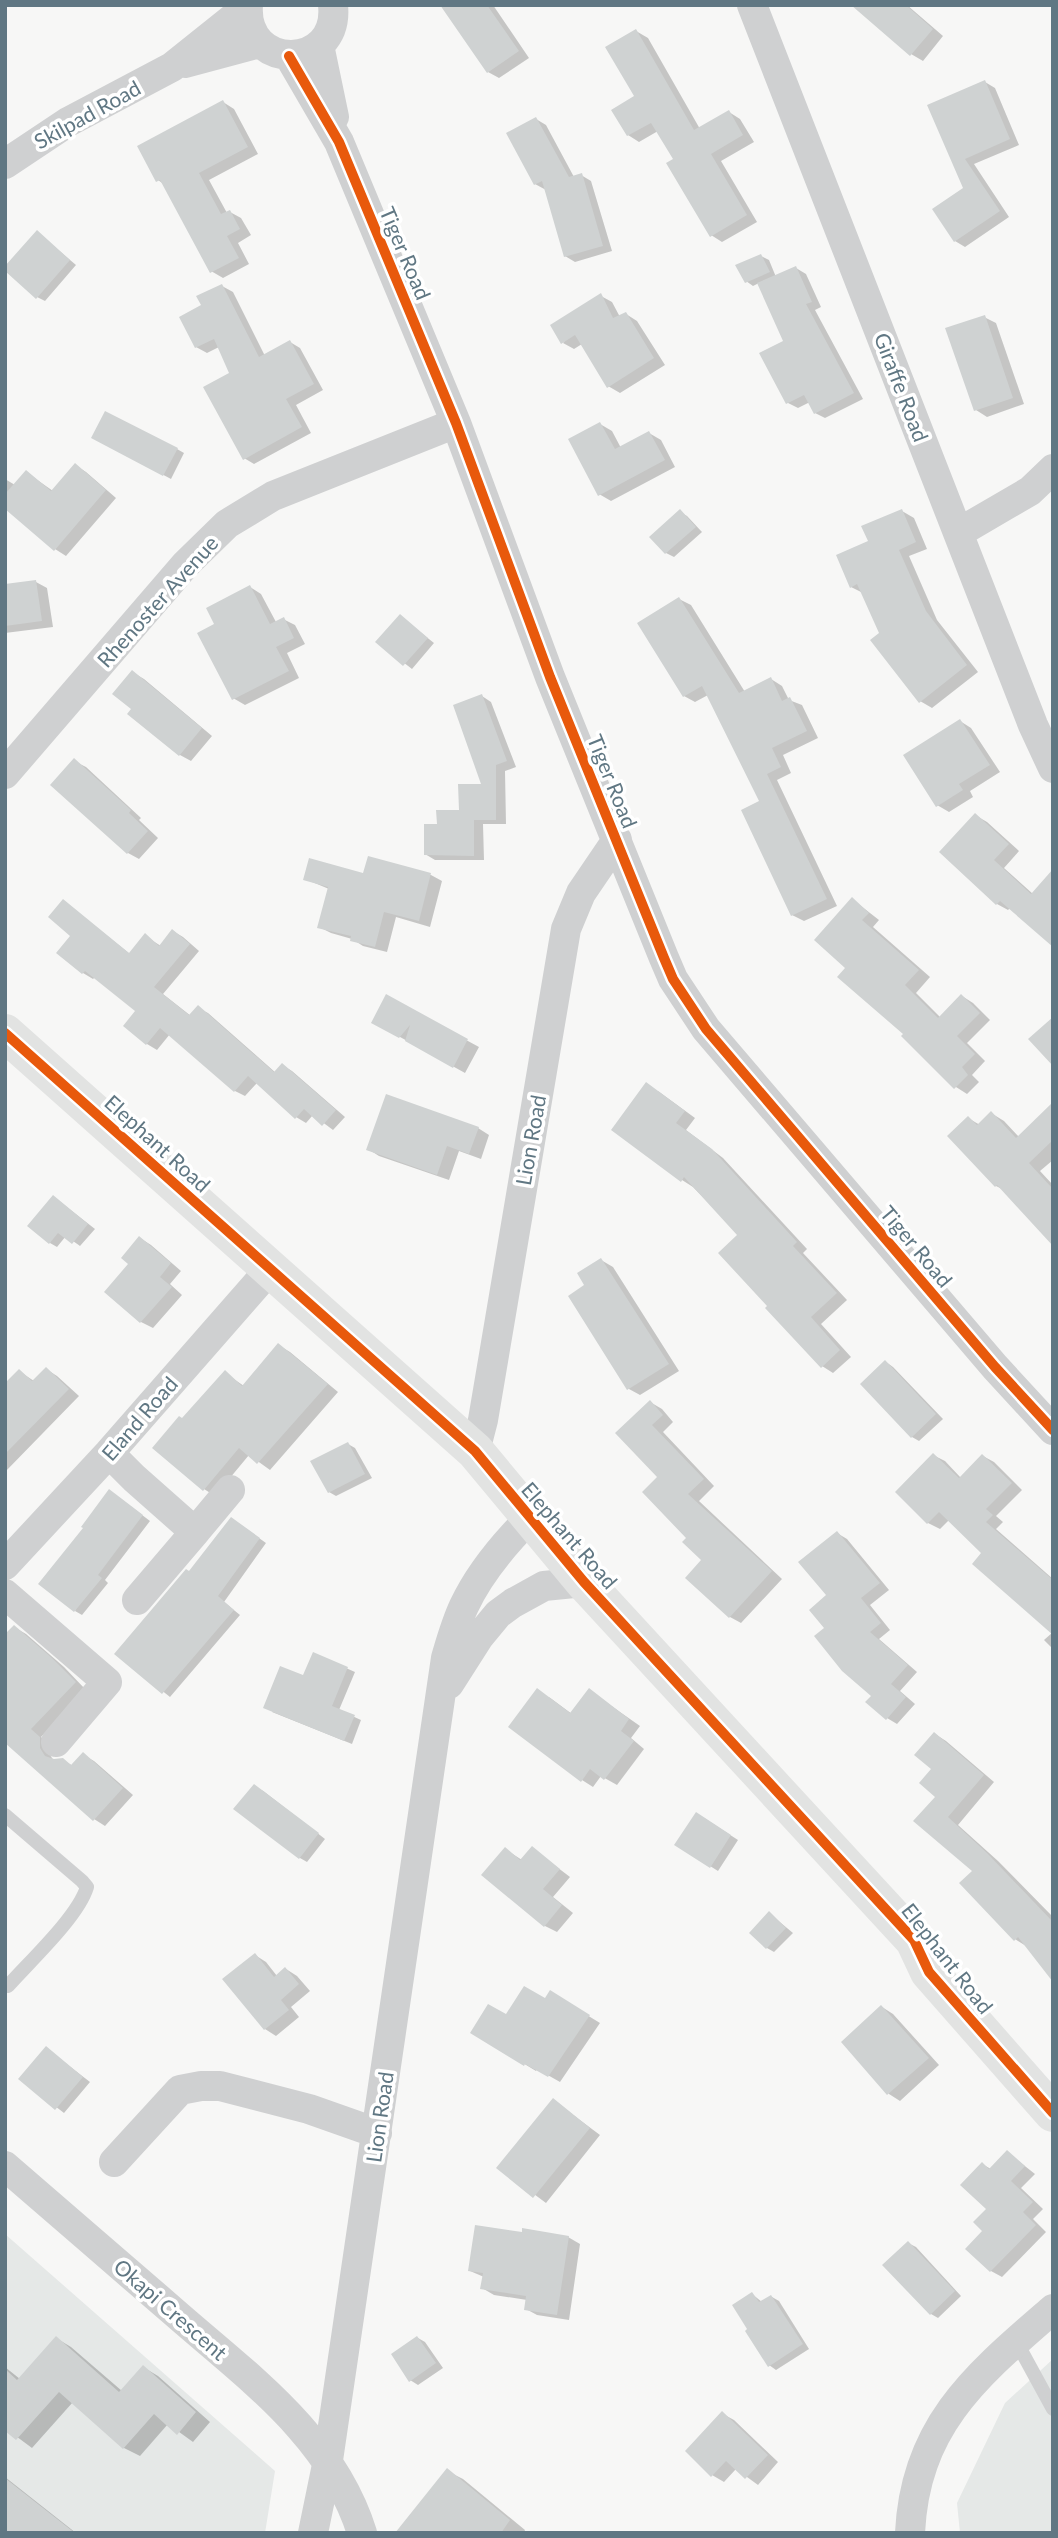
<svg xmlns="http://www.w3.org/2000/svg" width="1058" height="2538" viewBox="0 0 1058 2538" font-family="Lato,sans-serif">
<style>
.built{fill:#e5e8e7}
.shadow{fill:#0003}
.building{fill:#cfd2d2}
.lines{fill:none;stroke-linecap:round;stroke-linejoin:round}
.lane{stroke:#cfd0d1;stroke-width:14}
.street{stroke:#cfd0d1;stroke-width:30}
.secondary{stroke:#e2e3e2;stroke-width:38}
.cycleway-casing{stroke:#fff;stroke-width:15}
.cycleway{stroke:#e8590c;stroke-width:10}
.labels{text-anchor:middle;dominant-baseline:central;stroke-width:7;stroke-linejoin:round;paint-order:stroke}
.street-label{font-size:21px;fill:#607783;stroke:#fff}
</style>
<rect width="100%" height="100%" fill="#f7f7f6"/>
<path class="built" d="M5,2234L275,2471L265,2533H5Z
M1053,2359V2533H960L957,2503L1005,2403Z"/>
<path class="shadow" d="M443,5H493L529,58L499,78L488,72Z
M854,5H907L943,36L923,61L911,54Z
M636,31L648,38L700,129L729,112L740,119L754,142L721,161L757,222L722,242L711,235L675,160L658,131L639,142L628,135L636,97Z
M985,82L995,88L1019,145L974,164L1009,217L965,247L955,241L965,188L929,106Z
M223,102L234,109L258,154L209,180L227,213L230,212L241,218L251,235L238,243L249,264L223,278L211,271L165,185L158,180Z
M536,119L546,125L574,177L581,175L591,181L612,251L575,262L565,256L546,190L535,184Z
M37,232L76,265L45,301L37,297Z
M761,256L769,260L776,277L796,268L806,274L821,307L815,310L863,399L825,418L815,413L810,402L798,408L788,403L785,342L759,283L753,286L746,281Z
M222,286L233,292L265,356L290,342L300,348L323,390L296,405L311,433L254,464L244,458L232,374L219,347L207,353L196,347L204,306Z
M601,296L612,302L620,317L626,314L637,321L665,365L620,393L608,386L582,344L574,349L563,343Z
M984,317L996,323L1024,404L987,417L976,410Z
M600,424L612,431L621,448L649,433L661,440L675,467L611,501L599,494Z
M94,438L177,449L184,453L171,479Z
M75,465L86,472L116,498L66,556L55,549L5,507V479L15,485L26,472L53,491Z
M902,511L914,518L927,549L909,556L937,620L978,672L932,708L920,701L881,634L863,593L851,587L870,542Z
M680,512L687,516L702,532L674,557L666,553L652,537Z
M36,582L47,588L53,627L5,633V586Z
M250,587L261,594L276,622L283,619L295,625L305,644L287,653L299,678L245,705L233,698L216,625Z
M679,599L691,605L745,692L771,679L782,686L789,700L802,705L818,738L783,755L791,773L777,780L837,906L804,921L792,915L761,802L708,695L695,702L684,696Z
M400,616L434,643L412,669L377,642Z
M132,672L144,679L212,736L191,761L180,755Z
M482,696L491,702L516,767L505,771L506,824H483L484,860H435L425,854L439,826L460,812L484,785Z
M960,721L971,728L1000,772L970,791L973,797L949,812L937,805Z
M74,761L86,767L141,818L139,820L158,838L139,859L128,853Z
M975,815L987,822L1019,851L1004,868L1033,894L1053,945L1010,908L1008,910L997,904Z
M369,859L431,875L442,881L430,927L396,917L387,952L363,946L352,939L331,933L319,927L329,889L305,879L364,875Z
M852,899L879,920L873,927L930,977L916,993L941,1018L962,996L973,1003L990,1020L967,1043L985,1061L972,1075L979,1082L967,1094L956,1087L848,967Z
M63,901L130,954L145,936L161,946L173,931L183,937L199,951L163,994L191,1016L198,1008L208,1013L276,1073L282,1065L292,1071L345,1117L333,1130L313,1115L306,1123L296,1117L257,1083L245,1096L235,1091L170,1034L157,1050L147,1044L126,1026L138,1011L95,977L93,979L83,973L59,953L73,936Z
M387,997L479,1047L465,1073L373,1022Z
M658,1091L695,1118L686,1130L723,1158L807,1249L803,1253L847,1300L821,1324L851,1357L833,1373L822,1366L770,1306L740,1235L693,1187L682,1180Z
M1053,1104V1160L1040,1171L1053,1185V1243L1004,1190L996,1186L968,1118L980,1125L991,1113L1004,1121L1019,1137Z
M478,1128L489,1135L481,1159L459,1151L449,1180L379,1156L368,1149Z
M54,1197L95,1229L80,1246L66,1236L57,1247L50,1243Z
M140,1238L151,1245L181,1271L170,1284L182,1295L153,1328L141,1322L107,1292L130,1264Z
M601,1260L613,1267L679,1371L640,1395L629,1389L587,1286Z
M278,1345L290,1352L338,1392L270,1470L249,1455L215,1496L204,1489L225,1373L244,1386Z
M886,1362L893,1367L943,1419L919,1441L912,1437Z
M46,1369L57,1376L79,1396L5,1472V1386L19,1371L34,1381Z
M650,1402L662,1409L673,1422L663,1432L714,1486L699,1501L782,1579L741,1623L730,1617L703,1560L688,1538L660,1477L618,1433Z
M348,1444L355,1448L372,1478L336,1496L329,1492Z
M933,1455L945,1461L961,1478L983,1456L994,1462L1022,1490L996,1516L1003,1522L996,1529L1053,1579V1649L1044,1640L1053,1632L984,1553L949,1520L940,1529L928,1523Z
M117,1496L150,1521L105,1580L108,1583L82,1615L75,1611Z
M238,1523L266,1543L224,1602L240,1615L170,1697L116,1654Z
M837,1533L847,1539L889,1590L870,1605L890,1630L879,1639L917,1672L900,1691L915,1704L897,1724L887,1718L827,1628Z
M14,1627L26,1634L64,1667L86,1690L41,1737L51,1745L50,1755L54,1761L63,1760L73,1766L83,1755L94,1761L133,1795L105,1826L94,1819L16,1750Z
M314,1654L355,1672L339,1710L361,1720L352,1744L272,1712L304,1678Z
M590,1691L640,1726L631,1738L644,1749L617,1785L601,1776L593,1787L582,1780L549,1697L572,1714Z
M935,1734L946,1741L994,1782L958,1825L998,1861L1053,1917V1979L1026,1946L1015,1939L974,1871L937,1796L934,1769Z
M262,1790L325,1839L307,1862L300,1858Z
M704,1818L738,1840L718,1871L710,1866Z
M532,1848L570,1877L553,1897L573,1913L557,1932L545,1926L484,1875L505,1849L522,1860Z
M769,1913L793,1933L774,1952L767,1948Z
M255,1955L266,1962L277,1976L286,1969L297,1976L310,1991L291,2007L299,2017L276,2036L265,2029Z
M551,1993L600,2023L560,2082L537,2069L536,2071L473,2033L546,2000Z
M882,2007L893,2014L939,2065L900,2101L889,2094L843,2042Z
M46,2048L90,2082L64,2113L20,2079Z
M553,2100L600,2135L546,2203L499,2168Z
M1007,2152L1035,2174L1021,2188L1043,2209L1033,2219L1046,2232L1002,2277L991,2271L984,2231L989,2209L982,2164L991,2169Z
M523,2234L568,2237L580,2244L569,2320L537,2315L526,2309L527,2300L494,2295L482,2288L484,2277L470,2271Z
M908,2243L916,2247L961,2296L938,2318L931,2314Z
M752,2294L762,2302L772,2297L779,2301L809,2349L776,2370L769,2365Z
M56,2338L71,2347L122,2391L143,2367L158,2376L210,2422L193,2442L168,2424L140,2456L124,2448L73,2402L32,2448L5,2428V2367L20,2379Z
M418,2338L425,2342L443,2368L418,2385L410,2380Z
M723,2414L734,2420L778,2462L758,2485L736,2469L724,2482L712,2475Z
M447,2471L463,2479L525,2530L524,2533H397Z
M5,2477L76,2533H5Z"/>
<path class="building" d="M440,5H487L519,51L487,73Z
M851,5H906L933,29L910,56Z
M636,29L694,130L729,110L743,135L711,154L747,215L710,237L666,163L673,159L651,123L627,136L611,110L634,96L605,47Z
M985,80L1010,139L965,159L1000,211L954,242L932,209L963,188L927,105Z
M223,100L248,147L199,173L221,214L230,210L240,229L227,236L239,258L210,273L160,180L156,182L137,146Z
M536,117L569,177L582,173L603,246L564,257L542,181L534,185L506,133Z
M37,230L70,260L36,299L5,271V266Z
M761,254L770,272L745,283L735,265Z
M796,266L812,302L806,304L854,393L814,414L804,395L786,404L759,353L783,341L757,283Z
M222,284L259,357L290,340L314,384L286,399L302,427L243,460L203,387L229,373L214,339L195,348L179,317L201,305L196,296Z
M601,293L613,318L626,312L654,358L607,388L575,335L561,344L550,325Z
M985,315L1013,398L974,411L945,328Z
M105,411L178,448L163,476L91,438Z
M600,422L615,449L649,431L665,460L598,496L568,439Z
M75,463L106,490L54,551L5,509V494L26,470L51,491Z
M680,509L696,527L665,554L649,537Z
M902,509L916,542L899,550L926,611L967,665L919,703L870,640L879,633L857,584L850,588L836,555L868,541L861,526Z
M36,580L42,621L5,626V584Z
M250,585L270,624L284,617L294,638L276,647L289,671L232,700L197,633L214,624L206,608Z
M679,597L739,693L771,677L782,701L790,697L807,731L772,748L781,767L767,774L827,899L791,916L741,810L759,801L702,686L683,697L637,623Z
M400,614L428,638L403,666L375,642Z
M132,670L202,728L179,756L127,714L131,709L112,694Z
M482,694L507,761L496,765V820H474V856L424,855V824H437L436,810H459L458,784H481L453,705Z
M960,719L990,765L959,784L963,790L936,807L903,755Z
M74,758L131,810L129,813L148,831L127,854L50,785Z
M975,813L1009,844L994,860L1031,894L1053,869V947L1000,901L996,905L939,852Z
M368,856L431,873L419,921L384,912L375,947L350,941L351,936L317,928L328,887L303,880L309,858L363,873Z
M852,897L869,913L862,920L919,970L905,985L938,1018L961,994L980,1013L957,1036L975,1054L962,1067L968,1075L954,1089L901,1036L903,1034L837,977L845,968L814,940Z
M63,899L129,953L145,933L159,946L172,929L190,944L154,987L189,1015L198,1005L274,1072L282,1063L336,1110L322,1126L304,1109L295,1119L248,1076L234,1092L160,1028L146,1045L123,1026L135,1011L85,971L82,974L56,953L70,936L48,917Z
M386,994L468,1039L453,1068L405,1041L410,1025L399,1038L371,1023Z
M1053,1017V1066L1028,1039Z
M646,1082L685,1111L676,1123L712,1149L797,1242L793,1246L837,1293L811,1317L840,1350L821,1368L765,1308L767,1306L718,1253L737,1235L684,1177L681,1182L611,1130Z
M386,1094L479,1127L469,1154L447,1146L437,1175L366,1150Z
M1053,1102V1140L1029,1163L1053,1189V1246L997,1185L995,1187L947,1136L968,1116L977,1125L991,1111L1016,1138Z
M53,1195L88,1224L72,1244L58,1233L49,1244L27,1226Z
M139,1236L171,1263L160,1277L172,1287L140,1323L104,1292L128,1264L121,1258Z
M601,1258L669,1364L627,1390L568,1296L584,1285L577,1273Z
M278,1343L328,1384L257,1464L239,1448L203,1491L152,1448L179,1416L182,1418L225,1370L242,1386Z
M885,1360L936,1414L911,1438L860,1384Z
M46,1367L69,1389L5,1454V1383L19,1369L32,1381Z
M650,1400L663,1415L652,1425L704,1479L688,1494L772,1571L729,1618L685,1578L701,1560L682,1542L686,1538L642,1492L657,1477L615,1433Z
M348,1442L365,1474L328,1493L310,1461Z
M933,1453L959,1478L982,1454L1012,1483L986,1509L993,1515L986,1522L1053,1580V1635L972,1564L981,1553L939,1512L927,1524L895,1492Z
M109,1489L143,1515L98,1575L102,1578L74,1612L38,1584L83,1528L81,1527Z
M231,1517L260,1538L218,1596L234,1610L162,1694L114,1654L186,1569L189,1571Z
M837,1531L880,1583L861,1598L881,1623L870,1632L908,1665L891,1684L906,1697L886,1720L865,1702L871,1696L842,1671L814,1636L824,1628L809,1610L826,1595L798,1562Z
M14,1625L52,1658L76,1682L31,1729L40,1737V1748L45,1756L54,1759L63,1758L71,1765L83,1752L123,1788L93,1821L5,1743V1634Z
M313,1652L348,1667L332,1706L355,1715L344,1741L263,1708L280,1666L303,1675Z
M537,1688L570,1713L589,1688L629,1719L621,1731L634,1741L604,1780L590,1769L581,1782L508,1727Z
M934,1732L984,1775L948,1817L987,1853L1053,1922V1982L1018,1937L1014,1941L959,1883L972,1871L913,1821L935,1797L919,1783L931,1769L914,1755Z
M254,1784L319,1833L299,1859L233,1809Z
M696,1812L731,1835L710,1868L674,1845Z
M532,1846L560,1869L543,1889L562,1905L544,1927L481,1875L505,1847L520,1860Z
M769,1911L786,1928L766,1949L749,1933Z
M255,1953L274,1977L285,1967L299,1984L281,2000L289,2010L264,2030L222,1979Z
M524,1986L545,1998L550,1990L590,2015L548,2077L525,2064L524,2066L470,2033L488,2004L506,2014Z
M881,2005L929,2058L887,2095L841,2042Z
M46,2046L83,2077L55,2110L18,2079Z
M553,2098L590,2128L533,2198L496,2168Z
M1007,2150L1025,2166L1011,2181L1033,2202L1023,2212L1036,2225L990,2272L965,2249L982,2231L973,2222L986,2209L960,2185L982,2162L989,2169Z
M475,2225L522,2232V2228L569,2236L557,2315L524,2310L526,2296L480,2289L483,2273L468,2271Z
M908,2241L955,2291L930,2315L882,2265Z
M752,2292L759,2302L771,2295L803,2344L768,2367L745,2331L747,2329L732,2305Z
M56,2336L119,2392L143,2365L196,2412L177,2435L154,2414L123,2449L59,2392L16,2440L5,2431V2369L17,2380Z
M417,2336L436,2363L409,2382L391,2354Z
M722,2411L768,2455L745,2479L726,2461L711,2477L685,2451Z
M447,2468L510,2520L501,2533H395Z
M5,2478L38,2504L75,2533H5Z"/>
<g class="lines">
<path class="lane" d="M5,1815L82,1881L87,1887C78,1917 29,1962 8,1986L5,1984
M1016,2341L1053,2409"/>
<path class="street" d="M248,5C243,72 340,71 333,5
M752,5L1033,725L1053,768
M319,45L334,117
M289,56L339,142L456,423L550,677L664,958L673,979L706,1029L995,1367L1053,1430
M185,63L260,43
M5,164L68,122L172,67L247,7
M958,533L1030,491L1053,469
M5,774L185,565L227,524L273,496L456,423
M475,1451L483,1420L566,929L581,893L617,840
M109,1453L134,1478L195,1532L137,1600
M195,1532L230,1490
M5,1565L109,1453L271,1268
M5,1594L107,1682L56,1742
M449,1684L479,1637L498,1614L513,1603L544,1586L584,1582
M114,2162L180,2090L201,2086H220L309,2109L377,2133
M5,2166C62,2215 118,2264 175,2313C248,2377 332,2436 362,2533
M313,2533L328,2460L446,1658C451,1641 456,1623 464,1606C479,1574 504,1544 529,1519
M910,2533C915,2425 977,2375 1053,2309"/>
<path class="secondary" d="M5,1033L475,1451L584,1582L914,1940L929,1972L1053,2113"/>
<defs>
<path id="cycleway" d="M289,56L339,142L456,423L550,677L664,958L673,979L706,1029L995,1367L1053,1430
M5,1033L475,1451L584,1582L914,1940L929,1972L1053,2113"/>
</defs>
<use href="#cycleway" class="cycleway-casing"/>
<use href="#cycleway" class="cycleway"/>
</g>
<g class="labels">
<g class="street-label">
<text transform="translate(87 114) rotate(-29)">Skilpad Road</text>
<text transform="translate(406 253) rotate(67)">Tiger Road</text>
<text transform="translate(902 387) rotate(69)">Giraffe Road</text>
<text transform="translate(157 601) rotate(-48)">Rhenoster Avenue</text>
<text transform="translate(613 781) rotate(68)">Tiger Road</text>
<text transform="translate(530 1140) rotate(-80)">Lion Road</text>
<text transform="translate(158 1143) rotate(42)">Elephant Road</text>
<text transform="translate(917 1246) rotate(50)">Tiger Road</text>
<text transform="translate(139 1418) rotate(-49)">Eland Road</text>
<text transform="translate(570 1535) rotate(49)">Elephant Road</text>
<text transform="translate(948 1958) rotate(52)">Elephant Road</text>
<text transform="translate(379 2117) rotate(-82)">Lion Road</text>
<text transform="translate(171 2309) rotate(41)">Okapi Crescent</text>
</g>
</g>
<rect width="1058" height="2538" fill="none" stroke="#607783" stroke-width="14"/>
</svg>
